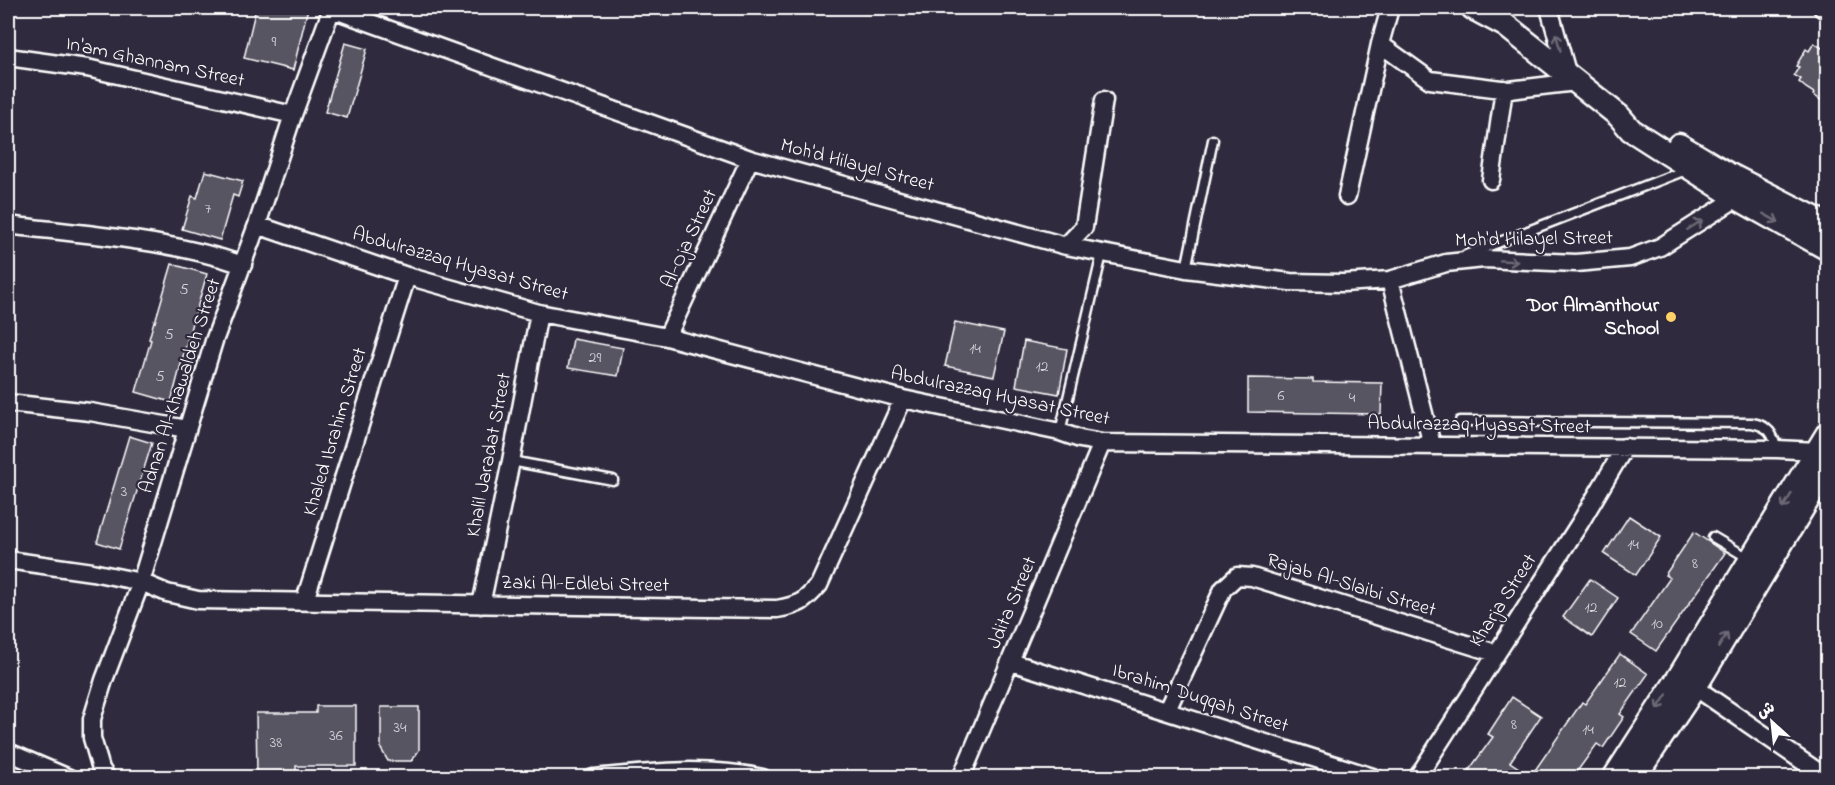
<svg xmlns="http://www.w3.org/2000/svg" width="1835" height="785" viewBox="0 0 1835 785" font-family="'Indie Flower','Playpen Sans Arabic',sans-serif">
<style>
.building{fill:#595564;stroke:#fff;stroke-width:1.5}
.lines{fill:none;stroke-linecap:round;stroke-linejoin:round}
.lane-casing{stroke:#fff;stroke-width:13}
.street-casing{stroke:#fff;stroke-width:21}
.secondary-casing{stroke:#fff;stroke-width:27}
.lane{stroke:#2f2a3d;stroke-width:8}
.street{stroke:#2f2a3d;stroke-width:16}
.secondary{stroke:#2f2a3d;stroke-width:22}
.oneway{stroke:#6d6a77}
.poi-dot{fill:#ffd166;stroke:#2f2a3d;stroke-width:2}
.labels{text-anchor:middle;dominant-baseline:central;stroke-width:4.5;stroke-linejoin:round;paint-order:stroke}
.number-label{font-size:16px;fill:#d6d4d8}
.street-label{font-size:20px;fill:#fff;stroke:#2f2a3d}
.poi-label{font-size:20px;font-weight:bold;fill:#fff;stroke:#2f2a3d;text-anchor:end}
</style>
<rect width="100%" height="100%" fill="#2f2a3d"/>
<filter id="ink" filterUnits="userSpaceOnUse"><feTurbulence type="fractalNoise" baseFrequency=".0167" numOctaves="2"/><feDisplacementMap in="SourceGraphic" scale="12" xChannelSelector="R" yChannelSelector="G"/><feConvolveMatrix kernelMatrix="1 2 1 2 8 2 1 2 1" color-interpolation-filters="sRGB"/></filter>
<g filter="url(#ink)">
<path class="building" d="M256,8H308L293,70L244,58Z
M345,43L367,49L347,118L325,112Z
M1814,43L1827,51V104L1813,95L1814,93L1806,88L1799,82L1801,79L1794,75L1799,67L1796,66L1806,49L1809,51Z
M205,171L243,181L238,197L233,195L220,240L182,229L192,196L197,198Z
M172,264L207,274L195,315H194L171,402L136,392L151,340L149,339L154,321L155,322Z
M955,322L1004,332L994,376L945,366Z
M573,339L623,348L618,376L568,368Z
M1024,341L1067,349L1059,394L1016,386Z
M1248,378L1313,379V382L1382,383L1381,414L1248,412Z
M129,436L152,443L119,549L97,542Z
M1629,516L1661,537L1636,575L1604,554Z
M1694,532L1725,553L1656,651L1631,634L1670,578L1665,575Z
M1590,579L1618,598L1592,637L1563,617Z
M1620,654L1648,674L1620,714L1624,717L1603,748L1597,744L1573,777H1464L1493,737L1488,734L1512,697L1541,716L1510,762L1531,776L1582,702L1585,704Z
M316,706H356V766H296V772L257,773L256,713H316Z
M381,707H419V750L412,761H388L381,749Z"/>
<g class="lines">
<defs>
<path id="lane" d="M1466,255L1686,170
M1186,269L1213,140
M1460,421L1752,423C1769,426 1773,434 1777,449
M1060,432L1102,254
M511,461L613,480
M1713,537L1750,559"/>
<path id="street" d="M1549,8L1568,76
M1822,8L1828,11
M332,9L750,159L1066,246L1186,269L1290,282L1343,283L1390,280L1446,263L1484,259L1576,263L1630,258L1660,247L1737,198
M1380,44L1430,80L1509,90L1576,82
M8,57L87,68L293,115
M1491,180L1504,89
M1347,196L1380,44L1390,8
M8,225C86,235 168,239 243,265
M257,225L407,276L539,313L667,337L903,399L1060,432L1080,439L1102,443L1777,449L1817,451L1826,454
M1066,246L1084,227L1104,100
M1390,280L1432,445
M667,337L750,159
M8,403L90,412L187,429
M8,560L92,572L141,582L167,593L198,600L777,609C800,605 804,602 819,585L903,399
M305,600L407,276
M481,605L511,461L539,313
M1011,662L1376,778
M1686,681L1827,778
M1167,710L1223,589L1237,576L1252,577L1495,653
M8,752L69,778
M107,778L101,769L92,738V719L104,680L141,582L214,341L257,225L293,115L332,8
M593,778C654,772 702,766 763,778
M961,778L1102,443
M1417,778L1580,523L1625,447"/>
<path id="secondary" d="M1473,8L1505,25L1619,116L1631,130L1737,198L1828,249
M1679,145L1728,174L1828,225
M1614,778L1679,677L1828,433
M1634,778L1695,687L1828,466"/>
</defs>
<use href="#lane" class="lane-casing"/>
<use href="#street" class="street-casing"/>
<use href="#secondary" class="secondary-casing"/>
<use href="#lane" class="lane"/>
<use href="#street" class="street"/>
<use href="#secondary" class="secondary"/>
</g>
<defs><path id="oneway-shaft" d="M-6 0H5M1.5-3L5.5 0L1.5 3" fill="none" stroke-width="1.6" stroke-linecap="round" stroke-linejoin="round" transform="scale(1.5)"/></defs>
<g class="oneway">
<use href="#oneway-shaft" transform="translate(1558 42) rotate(-106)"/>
<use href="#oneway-shaft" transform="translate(1771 218) rotate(29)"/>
<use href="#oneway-shaft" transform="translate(1695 225) rotate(-32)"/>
<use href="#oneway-shaft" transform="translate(1509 261) rotate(4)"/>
<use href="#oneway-shaft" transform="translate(1787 501) rotate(121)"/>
<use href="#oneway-shaft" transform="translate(1723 640) rotate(-59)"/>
<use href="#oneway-shaft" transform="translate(1662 702) rotate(123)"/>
</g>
</g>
<circle class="poi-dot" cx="1671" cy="317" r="6"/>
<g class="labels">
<g class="number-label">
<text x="274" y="42">9</text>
<text x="208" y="209">7</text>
<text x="184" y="290">5</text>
<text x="169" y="335">5</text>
<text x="975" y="349">14</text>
<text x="595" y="358">29</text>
<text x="1042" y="367">12</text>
<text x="160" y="377">5</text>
<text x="1281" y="396">6</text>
<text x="1352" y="398">4</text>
<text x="124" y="492">3</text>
<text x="1633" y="545">14</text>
<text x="1695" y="564">8</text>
<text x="1591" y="608">12</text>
<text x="1657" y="624">10</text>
<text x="1620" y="683">12</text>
<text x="1514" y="725">8</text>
<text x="400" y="728">34</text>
<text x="1588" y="730">14</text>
<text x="336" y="736">36</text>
<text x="276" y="743">38</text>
</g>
<g class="street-label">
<text transform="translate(155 63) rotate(12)">In'am Ghannam Street</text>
<text transform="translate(857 166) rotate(15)">Moh'd Hilayel Street</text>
<text transform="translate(690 239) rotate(-65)">Al-Oja Street</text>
<text transform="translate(1534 240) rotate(-1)">Moh'd Hilayel Street</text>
<text transform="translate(460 265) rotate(16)">Abdulrazzaq Hyasat Street</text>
<text transform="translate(181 386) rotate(-72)">Adnan Al-Khawaldeh Street</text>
<text transform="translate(1000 397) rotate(12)">Abdulrazzaq Hyasat Street</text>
<text transform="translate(1479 426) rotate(1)">Abdulrazzaq Hyasat Street</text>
<text transform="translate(336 432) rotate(-73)">Khaled Ibrahim Street</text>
<text transform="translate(490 455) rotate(-79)">Khalil Jaradat Street</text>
<text transform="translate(585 585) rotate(1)">Zaki Al-Edlebi Street</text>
<text transform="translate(1351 586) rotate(17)">Rajab Al-Slaibi Street</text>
<text transform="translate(1504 601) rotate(-57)">Kharja Street</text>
<text transform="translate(1013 603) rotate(-67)">Jdita Street</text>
<text transform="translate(1200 699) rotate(18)">Ibrahim Duqqah Street</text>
</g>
<g class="poi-label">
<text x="1659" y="306">Dor Almanthour<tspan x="1659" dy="23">School</tspan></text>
</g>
</g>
<rect width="1835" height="785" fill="none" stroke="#2f2a3d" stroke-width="30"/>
<rect x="15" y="15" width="1805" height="755" fill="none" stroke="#fff" stroke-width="2" filter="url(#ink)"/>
<g transform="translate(1772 722) rotate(333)" stroke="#2f2a3d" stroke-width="4.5" paint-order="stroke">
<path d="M0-4.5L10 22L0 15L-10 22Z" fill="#ffffff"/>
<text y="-9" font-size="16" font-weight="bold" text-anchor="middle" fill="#ffffff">ش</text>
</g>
</svg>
